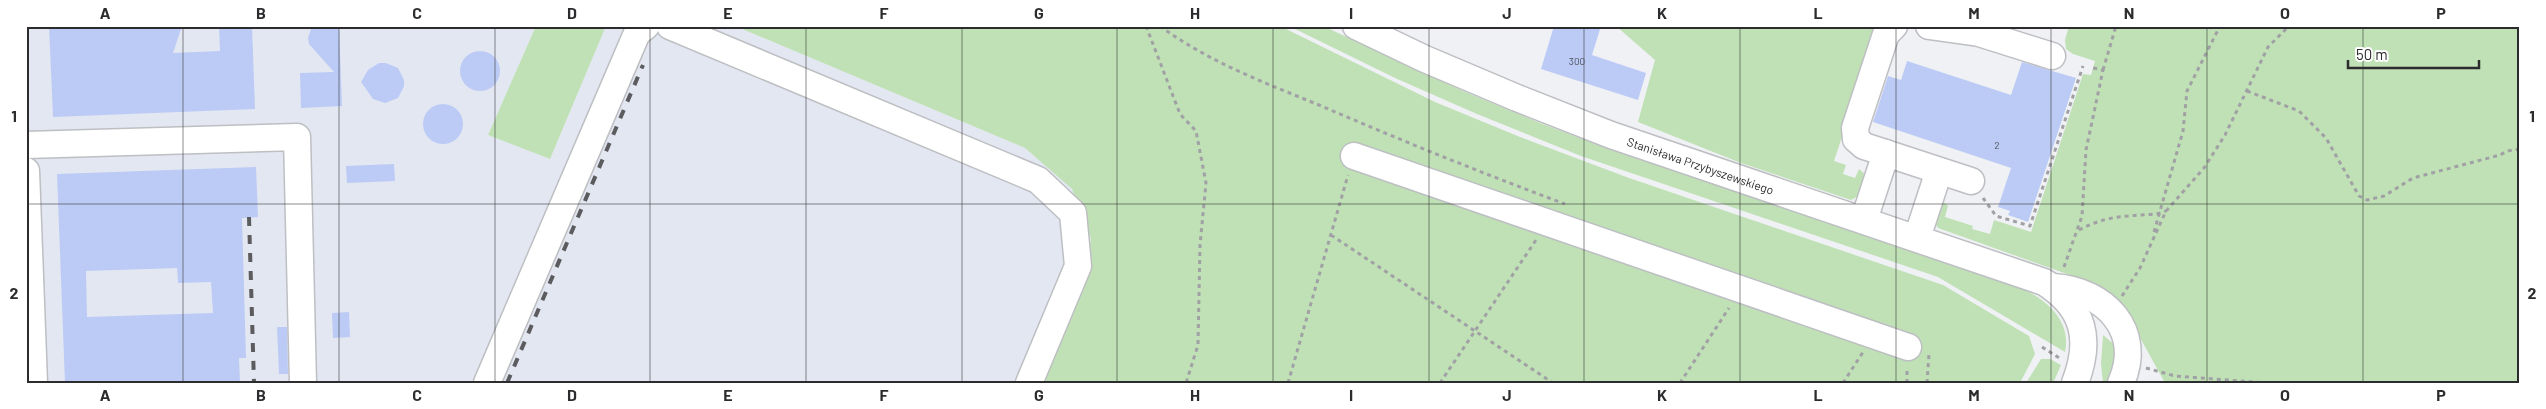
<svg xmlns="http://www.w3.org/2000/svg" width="2546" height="409" viewBox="0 0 2546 409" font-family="Barlow,sans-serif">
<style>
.built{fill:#e3e7f2}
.green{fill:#bfe1b5}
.building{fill:#bccbf5;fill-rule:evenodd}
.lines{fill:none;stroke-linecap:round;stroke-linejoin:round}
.minor-casing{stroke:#bebfc3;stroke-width:29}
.path{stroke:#a1a1a5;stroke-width:3;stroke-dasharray:4 4;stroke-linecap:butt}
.minor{stroke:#fff;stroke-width:26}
.rail{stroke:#5c5c5f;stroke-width:4;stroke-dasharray:9 9;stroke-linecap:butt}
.grid{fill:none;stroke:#2c2c2e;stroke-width:1;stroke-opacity:0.55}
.labels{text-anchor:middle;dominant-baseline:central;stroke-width:4;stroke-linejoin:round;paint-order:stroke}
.number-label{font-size:10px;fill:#505460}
.street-label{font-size:12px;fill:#2c2c2e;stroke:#fff}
.neatline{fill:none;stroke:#2c2c2e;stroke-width:2}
.grid-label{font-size:16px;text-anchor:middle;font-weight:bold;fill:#2c2c2e}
</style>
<rect width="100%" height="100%" fill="#f0f1f5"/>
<path class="built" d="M26,26H536L488,135L550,159L606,26H735L1025,148L1072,189L1091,239L1084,278L1038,383H26Z"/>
<path class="green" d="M536,26H606L550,159L488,135Z
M735,26H1280L1435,102L1520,137L1629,178L1943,285L2029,336L2035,354L2020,383H1038L1084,278L1091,239L1072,189L1025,148Z
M1289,26H1323L1463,91L1540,123L1620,153L2018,287C2045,298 2072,320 2065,352L1938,277L1581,156L1477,114L1395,78Z
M1616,26H1879L1834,161L1846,165L1843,174L1855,178L1859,169L1866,175L1860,195L1851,200L1741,163L1638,122L1655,60Z
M2069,26H2520V383H2165L2127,314L2105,292L2081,279L1938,228L1934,222L1941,204L1945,203L1948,206L1945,217L1973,226L1972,229L1990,234L1994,220L2031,232L2083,74L2091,75L2095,61L2073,54L2066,49L2065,40Z
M2103,335L2116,346L2113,383H2103L2101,364Z
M2041,359H2050L2061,365L2054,381L2052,383H2026Z"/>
<path class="building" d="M49,26H182L173,53L220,51L219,26H252L255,109L53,117Z
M312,26H339L342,106L301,108L300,73L334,72L309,44L308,38Z
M1554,26H1601L1592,55L1646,73L1638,100L1541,69Z
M460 71a20 20 0 1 1 40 0a20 20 0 1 1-40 0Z
M1907,61L2011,95L2022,62L2076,78L2028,222L2008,215L2010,211L1998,207L2011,168L1873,122L1888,76L1901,80Z
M379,63H386L398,68L404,80V86L398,98L385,103L373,99L361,82L368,70Z
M423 124a20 20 0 1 1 40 0a20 20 0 1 1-40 0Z
M394,164L395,181L347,183L346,166Z
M256,167L258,217L242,218L246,358H239L240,383H65L57,174ZM177,268L178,283L211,282L213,313L87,317L86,271Z
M349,312L350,337L333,338L332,313Z
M277,327H287L288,374H279Z"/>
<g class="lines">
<defs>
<g id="minor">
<path d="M670,26L1038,180L1073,213L1078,266L1029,383"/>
<path id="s1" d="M1356,26L1425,59L1517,98L1611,135L2044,282C2084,307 2092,339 2075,383"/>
<path d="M1894,26L1886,34L1855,128L1856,139L1864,146L1971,181"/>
<path d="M1929,26L1979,33L2052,56"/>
<path d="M26,145L297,137L303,383"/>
<path d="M1354,156L1908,347"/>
<path d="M26,171L34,383"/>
<path d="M1864,220L1886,153"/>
<path d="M1917,238L1939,171"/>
<path d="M2053,287C2105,290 2144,331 2121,383"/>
<path d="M487,383L637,33L646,26"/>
</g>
</defs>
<use href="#minor" class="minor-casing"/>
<path class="path" d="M1146,26L1180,114L1196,131L1206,183L1200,245L1198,345L1186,383
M1160,26C1207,61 1265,83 1319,105C1400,140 1482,173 1565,204
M2103,70L2116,26
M2247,91L2299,111L2326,138L2359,196L2367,200L2384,196L2413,178L2500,155L2507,151L2520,149
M1983,198L1996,216L2030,226L2083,66
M2079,230C2094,222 2110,217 2128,216C2141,214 2154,216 2166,211
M2154,232L2183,131L2187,91L2220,26
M1331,235L1553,383
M2064,267L2082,216L2086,150L2103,70L2093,68
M2122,296L2140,268L2166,211L2204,168L2225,135L2268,47L2289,26
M2042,347L2061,359
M2146,368L2175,376L2267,383
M1288,383L1348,175
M1440,383L1536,240
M1680,383L1729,308
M1843,383L1863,352
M1907,383V367
M1927,383L1929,354"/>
<use href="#minor" class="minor"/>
<path class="rail" d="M249,217L254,383
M507,383L643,65"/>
</g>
<path class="grid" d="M183,26V383M339,26V383M495,26V383M650,26V383M806,26V383M962,26V383M1117,26V383M1273,26V383M1429,26V383M1584,26V383M1740,26V383M1896,26V383M2051,26V383M2207,26V383M2363,26V383M26,204H2520"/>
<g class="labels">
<g class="number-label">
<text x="1577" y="61">300</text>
<text x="1997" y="145">2</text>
</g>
<g class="street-label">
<text stroke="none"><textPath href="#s1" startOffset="372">Stanisława Przybyszewskiego</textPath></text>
</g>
</g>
<rect width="2546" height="409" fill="none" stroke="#ffffff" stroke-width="55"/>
<path d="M2348 60v8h131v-8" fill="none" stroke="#2c2c2e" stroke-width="2.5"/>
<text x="2356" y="60" font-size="15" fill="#2c2c2e" stroke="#ffffff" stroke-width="4" paint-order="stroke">50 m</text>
<rect x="28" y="28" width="2490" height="354" class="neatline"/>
<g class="grid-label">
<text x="105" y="19">A</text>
<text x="261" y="19">B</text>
<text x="417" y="19">C</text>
<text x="572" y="19">D</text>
<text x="728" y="19">E</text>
<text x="884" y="19">F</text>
<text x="1039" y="19">G</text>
<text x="1195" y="19">H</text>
<text x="1351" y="19">I</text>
<text x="1507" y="19">J</text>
<text x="1662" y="19">K</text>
<text x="1818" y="19">L</text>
<text x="1974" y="19">M</text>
<text x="2129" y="19">N</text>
<text x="2285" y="19">O</text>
<text x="2441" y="19">P</text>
<text x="14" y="122">1</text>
<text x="2532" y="122">1</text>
<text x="14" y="299">2</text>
<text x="2532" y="299">2</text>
<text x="105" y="401">A</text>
<text x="261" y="401">B</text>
<text x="417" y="401">C</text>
<text x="572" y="401">D</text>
<text x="728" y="401">E</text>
<text x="884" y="401">F</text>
<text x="1039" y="401">G</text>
<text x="1195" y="401">H</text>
<text x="1351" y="401">I</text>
<text x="1507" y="401">J</text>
<text x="1662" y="401">K</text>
<text x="1818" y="401">L</text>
<text x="1974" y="401">M</text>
<text x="2129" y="401">N</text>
<text x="2285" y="401">O</text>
<text x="2441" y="401">P</text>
</g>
</svg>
